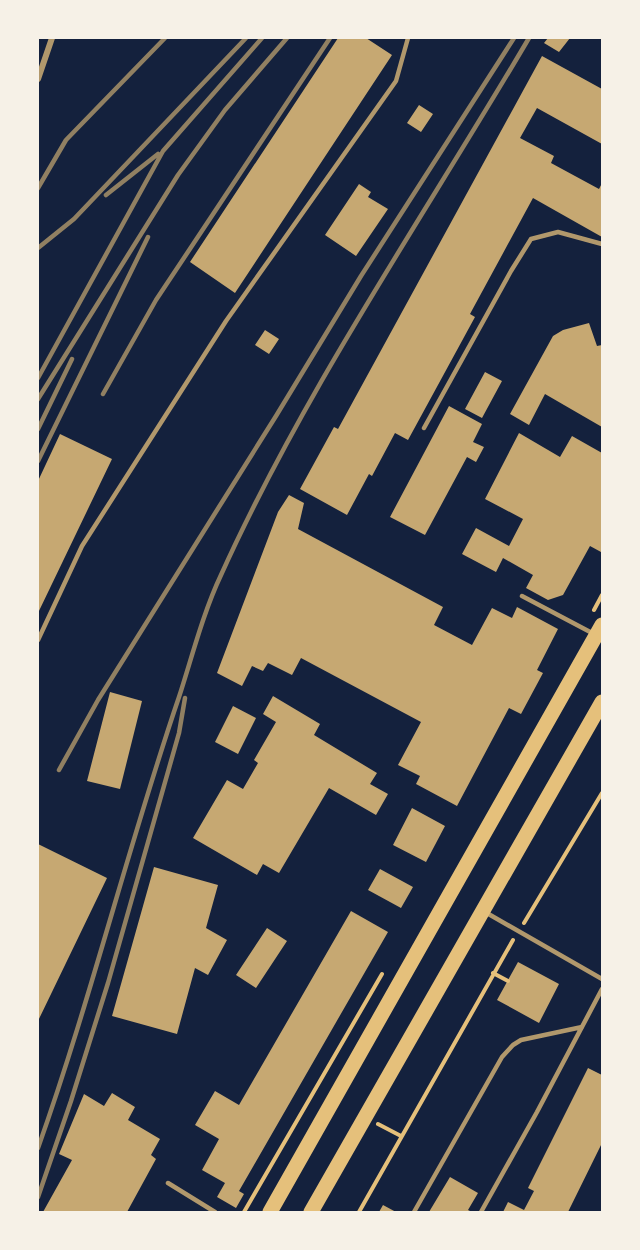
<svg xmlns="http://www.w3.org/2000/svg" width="640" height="1250" viewBox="0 0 640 1250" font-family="'Exo 2',sans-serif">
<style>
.building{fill:#c6a872}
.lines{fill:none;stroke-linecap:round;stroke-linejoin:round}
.path{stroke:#e5c07b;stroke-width:4}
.service{stroke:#b1986c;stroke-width:4.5}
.minor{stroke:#b1986c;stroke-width:6}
.primary{stroke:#e5c07b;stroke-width:15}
.rail{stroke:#918062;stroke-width:4.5}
</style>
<rect width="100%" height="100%" fill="#14213d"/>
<path class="building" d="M338,38H366L392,55L235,293L190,262Z
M548,38H570L559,52L544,43Z
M542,56L602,89V144L537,108L520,138L554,156L551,163L599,189L602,183V237L533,198L470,314L475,317L408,440L395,433L372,476L369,474L347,515L300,489L334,427L338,429Z
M419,105L433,114L421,132L407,123Z
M359,184L371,192L368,197L388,209L356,256L325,235Z
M589,323L597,346L602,345V427L545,394L529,425L510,414L553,336L563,330Z
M265,330L279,339L269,354L255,345Z
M485,372L502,381L482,418L465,409Z
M449,406L482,424L473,442L484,447L476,462L467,457L425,535L390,517Z
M519,433L560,457L572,436L602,453V549L601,552L590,546L563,595L548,600L526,588L533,575L503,558L496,572L462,554L476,528L509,546L523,519L485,499Z
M60,434L112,459L38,613V481Z
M289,495L304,503L298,529L443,607L434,625L472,645L492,608L512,618L517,607L558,629L537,670L543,673L521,714L509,708L457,806L416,784L420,776L398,765L421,722L301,658L292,675L268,663L263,671L252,666L242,686L217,673L278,512Z
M110,692L142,701L120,789L87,781Z
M273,696L320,724L314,735L377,773L370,784L388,794L376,815L329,788L279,873L263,864L257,875L193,838L227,780L243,789L258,763L254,760L276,722L263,714Z
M233,706L256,718L238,754L215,742Z
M412,808L445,826L426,862L393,845Z
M38,844L107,878L38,1021Z
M154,867L218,885L206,928L227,940L208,975L195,968L177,1034L112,1016Z
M380,869L413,887L401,908L368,890Z
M351,911L388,932L239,1191L244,1194L236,1208L217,1197L225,1183L202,1170L219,1139L195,1125L215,1091L239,1105Z
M267,928L287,941L256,988L236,975Z
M518,962L559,984L539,1023L497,1000Z
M588,1068L602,1075V1143L568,1212H503L508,1202L524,1210L534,1191L528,1188Z
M112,1093L135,1107L128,1120L160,1139L151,1155L156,1159L127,1212H43L72,1160L59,1154L84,1094L104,1106Z
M450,1177L478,1193L468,1210L472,1212H429Z
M383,1205L396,1212H379Z"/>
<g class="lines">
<path class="path" d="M594,610L602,595
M524,923L602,793
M493,973L508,981
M378,1124L401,1136
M244,1212L382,974
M359,1212L513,940"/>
<path class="service" d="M424,428L511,271L531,239L558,232L602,244
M522,596L594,634
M38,640L82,546L226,321L396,81L408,38
M485,912L602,979
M168,1183L215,1212
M414,1212L502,1057L513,1045L521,1040L582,1027
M481,1212L537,1112L602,989"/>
<path class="minor" d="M38,79L52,38"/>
<path class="primary" d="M270,1212L602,625
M311,1212L602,702"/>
<path class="rail" d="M38,188L66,140L165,38
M106,195L158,154
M38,248L74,219L246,38
M38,378L163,151L262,38
M103,394L156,300L330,38
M38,399L178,175L225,110L287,38
M38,429L72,359
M38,461L148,237
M59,770L98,700L276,416L361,276L514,38
M38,1148C91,999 128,846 179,697C192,657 203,613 221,575C306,387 425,215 529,38
M38,1197L71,1101L108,983L179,733L185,698"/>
</g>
<rect width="640" height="1250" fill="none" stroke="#f6f1e7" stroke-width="78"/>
</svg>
